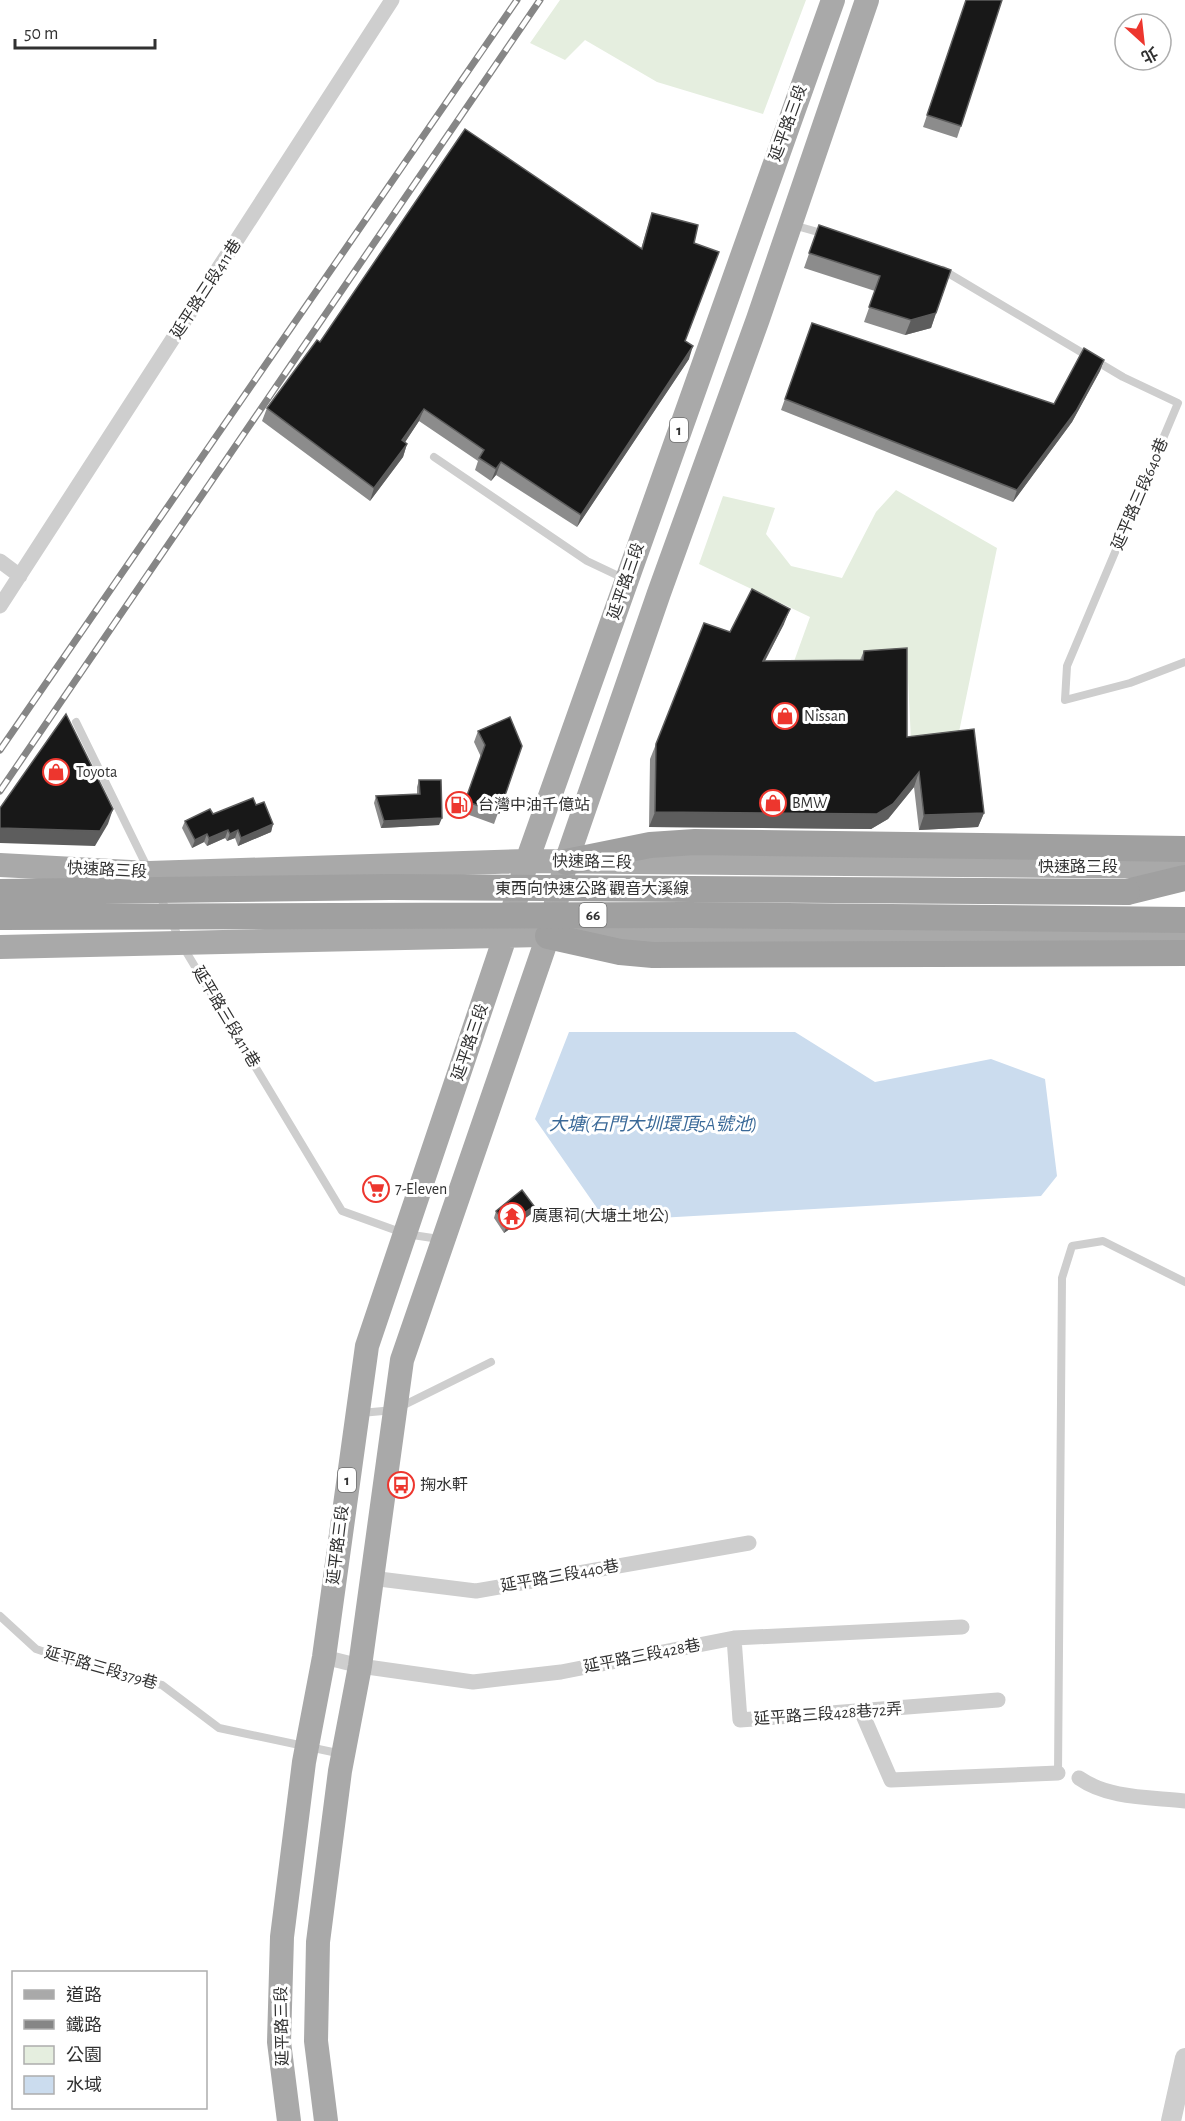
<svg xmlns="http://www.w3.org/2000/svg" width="1185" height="2121" viewBox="0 0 1185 2121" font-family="'Alegreya Sans','Noto Sans TC',sans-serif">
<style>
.green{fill:#e5eedf}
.water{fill:#cbdcee}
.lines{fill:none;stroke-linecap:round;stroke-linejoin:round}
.service{stroke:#cecece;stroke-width:8}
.minor{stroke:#cecece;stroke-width:15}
.tertiary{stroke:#cecece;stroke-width:20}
.primary{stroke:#a9a9a9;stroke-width:24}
.trunk{stroke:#a0a0a0;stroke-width:26}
.rail-casing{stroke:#868686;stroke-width:7}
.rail{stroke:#fff;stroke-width:4.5;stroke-dasharray:14;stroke-linecap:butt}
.trunk-bridge{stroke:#a0a0a0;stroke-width:26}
.wall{fill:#8c8c8c}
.shaded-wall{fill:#5d5d5d}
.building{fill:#181818;stroke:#5d5d5d;stroke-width:1.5}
.labels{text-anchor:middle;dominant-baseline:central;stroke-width:6;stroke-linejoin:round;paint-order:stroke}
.shield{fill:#fff;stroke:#6f6f6f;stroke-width:1.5}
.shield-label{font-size:15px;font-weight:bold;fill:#313131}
.street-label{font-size:16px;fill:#313131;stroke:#fff}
.poi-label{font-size:16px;fill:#313131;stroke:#fff;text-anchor:start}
.water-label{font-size:18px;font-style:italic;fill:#3a6998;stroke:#fff}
</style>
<rect width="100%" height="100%" fill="#fff"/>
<path class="green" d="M560,0H806L763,114L657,82L585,40L565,60L530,43Z
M896,490L997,548L959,732L911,741L907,657L792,667L810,617L699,564L723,496L775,508L766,534L791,566L842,578L876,512Z"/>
<path class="water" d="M569,1032H795L875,1082L991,1059L1045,1079L1057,1176L1041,1196L606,1221L535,1119Z"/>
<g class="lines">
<path class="service" d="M793,225L825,234
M943,270L1123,377L1178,403L1067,666L1065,700L1130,683L1185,662
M434,457L587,561L625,579
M76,722L148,869
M159,894L182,945L342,1211L406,1234L439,1239
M361,1413L394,1410L491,1362
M0,1616L36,1649L109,1674L162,1685L219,1728L342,1754
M1058,1773L1062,1278L1072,1246L1103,1241L1185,1282"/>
<path class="minor" d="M0,561L20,576
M0,606L392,0
M371,1578L476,1591L749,1543
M734,1638L740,1720L998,1700
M324,1657L360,1666L473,1682L561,1672L734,1638L962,1627
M862,1713L891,1780L1058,1773
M1079,1778C1109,1799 1150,1797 1185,1801"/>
<path class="tertiary" d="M1171,2121L1185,2058"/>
<path class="primary" d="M0,865L149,873L527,861L1185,867
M0,947L586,934L1185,937
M289,2121L279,2042L282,1937L304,1762L324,1657L367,1346L505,937L527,861L833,0
M326,2121L316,2041L318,1942L340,1771L360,1666L402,1360L548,936L566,862L659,593L758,319L867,0"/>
<path class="trunk" d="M566,862L650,845L695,842L1185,849
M1127,892L1185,878
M548,936L620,952L653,955L1185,953"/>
<defs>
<path id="rail" d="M0,750L517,0
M0,791L540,0"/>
</defs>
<use href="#rail" class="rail-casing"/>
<use href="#rail" class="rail"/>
<path class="trunk-bridge" d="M0,892L390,887L1127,892
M0,917L688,915L1185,920"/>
</g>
<path class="wall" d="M966,0L961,126L957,138L923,127Z
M652,213L694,243L685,341L689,359L577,527L496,475L491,481L475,470L478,461L419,421L405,442L407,444L403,457L370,501L262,421L267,408L320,342L641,249Z
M819,225L951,270L931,328L905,335L864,322L875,291L804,268Z
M812,323L1054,404L1104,360L1100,371L1072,422L1013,502L781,410Z
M784,624L765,661L860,660L864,651L907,737L984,813L978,827L919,830L914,787L888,819L871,829L649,827L650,759L656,744L730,632Z
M478,731L522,746L494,824L461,812L481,757L474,742Z
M419,780L439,825L381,828L374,803L376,796L417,794V787Z
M256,805L273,824L271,832L238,846L235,838L227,841L225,838L207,846L204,842L192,848L182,828L185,821Z
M496,1211L531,1214L504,1233L494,1218Z"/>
<path class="shaded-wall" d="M936,313L931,328L905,335L911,320Z
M693,346L689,359L577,527L581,515Z
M1104,360L1100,371L1072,422L1013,502L1017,490Z
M424,409L419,421L398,453L402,440Z
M407,444L403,457L370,501L374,488Z
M501,462L496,475L491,481L496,469Z
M790,609L784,624L757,676L763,661Z
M919,772L914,787L888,819L871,829L649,827L655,812Z
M113,809L108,824L95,846L0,843V828Z
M984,813L978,827L919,830L924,815Z
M442,818L439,825L381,828L384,821Z
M273,824L271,832L238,846L241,838Z
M228,830L225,838L207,846L209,838Z
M238,830L235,838L227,841L230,834Z
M207,834L204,842L192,848L195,840Z
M534,1206L531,1214L504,1233L507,1225Z"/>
<path class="building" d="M966,0H1002L961,126L927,115Z
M465,129L642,249L652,213L698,225L694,243L719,252L685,341L693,346L581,515L501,462L496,469L479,458L484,450L424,409L402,440L407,444L374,488L267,408L317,340L320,342Z
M819,225L951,270L936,313L911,320L869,307L880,276L809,253Z
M812,323L1054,404L1084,348L1104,360L1076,411L1017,490L785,399Z
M752,589L790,609L763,661L863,660L864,651L907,648V737L974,729L984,813L924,815L919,772L893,804L877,814L655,812L656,744L704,623L730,632Z
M66,714L113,809L100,831L0,828V808Z
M510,717L522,746L499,813L465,801L485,745L478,731Z
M419,780H441L442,818L384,821L376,796L420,794Z
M253,798L256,805L264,802L273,824L241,838L238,830L230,834L228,830L209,838L207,834L195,840L185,821L210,809L213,814Z
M522,1190L534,1206L507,1225L496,1211Z"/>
<defs>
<symbol id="shop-ring" viewBox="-11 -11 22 22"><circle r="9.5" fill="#fff" stroke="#ed362e" stroke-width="1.5"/><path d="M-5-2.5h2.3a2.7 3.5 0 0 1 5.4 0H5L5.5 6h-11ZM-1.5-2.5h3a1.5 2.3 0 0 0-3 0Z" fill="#ed362e"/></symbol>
<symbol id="fuel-ring" viewBox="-11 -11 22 22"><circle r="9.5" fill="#fff" stroke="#ed362e" stroke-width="1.5"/><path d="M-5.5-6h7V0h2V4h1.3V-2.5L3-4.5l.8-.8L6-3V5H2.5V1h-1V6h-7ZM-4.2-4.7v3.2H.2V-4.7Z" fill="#ed362e"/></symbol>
<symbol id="supermarket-ring" viewBox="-11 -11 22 22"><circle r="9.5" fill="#fff" stroke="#ed362e" stroke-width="1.5"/><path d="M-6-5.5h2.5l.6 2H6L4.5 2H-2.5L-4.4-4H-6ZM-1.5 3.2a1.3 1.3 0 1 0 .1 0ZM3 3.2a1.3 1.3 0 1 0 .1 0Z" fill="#ed362e"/></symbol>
<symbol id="temple-ring" viewBox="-11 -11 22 22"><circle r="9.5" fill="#fff" stroke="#ed362e" stroke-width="1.5"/><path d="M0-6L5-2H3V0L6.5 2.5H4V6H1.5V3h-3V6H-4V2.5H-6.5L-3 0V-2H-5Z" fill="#ed362e"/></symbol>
<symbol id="bus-ring" viewBox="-11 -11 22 22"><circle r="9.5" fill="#fff" stroke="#ed362e" stroke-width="1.5"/><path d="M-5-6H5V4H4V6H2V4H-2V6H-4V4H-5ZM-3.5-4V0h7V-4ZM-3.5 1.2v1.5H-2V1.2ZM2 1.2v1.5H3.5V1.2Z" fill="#ed362e"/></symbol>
</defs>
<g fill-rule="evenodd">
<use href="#shop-ring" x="770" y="701" width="30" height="30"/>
<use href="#shop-ring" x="41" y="757" width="30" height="30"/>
<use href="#shop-ring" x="758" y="788" width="30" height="30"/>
<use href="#fuel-ring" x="444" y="790" width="30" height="30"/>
<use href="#supermarket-ring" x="361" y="1174" width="30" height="30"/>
<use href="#temple-ring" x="497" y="1201" width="30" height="30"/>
<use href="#bus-ring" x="386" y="1470" width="30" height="30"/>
</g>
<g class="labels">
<g class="shield">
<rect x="670" y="418" width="18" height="24" rx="4.5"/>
<rect x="579.5" y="903" width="27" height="24" rx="4.5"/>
<rect x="338" y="1468" width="18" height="24" rx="4.5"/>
</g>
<g class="shield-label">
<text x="679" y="430">1</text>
<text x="593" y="915">66</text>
<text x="347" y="1480">1</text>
</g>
<g class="street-label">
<text transform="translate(788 123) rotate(-70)">延平路三段</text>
<text transform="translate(206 289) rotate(-57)">延平路三段411巷</text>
<text transform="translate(1140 494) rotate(-67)">延平路三段640巷</text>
<text transform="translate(626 581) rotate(-71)">延平路三段</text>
<text transform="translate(592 862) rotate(1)">快速路三段</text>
<text x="1078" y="867">快速路三段</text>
<text transform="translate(107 870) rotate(3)">快速路三段</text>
<text x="592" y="889">東西向快速公路 觀音大溪線</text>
<text transform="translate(226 1017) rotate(59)">延平路三段411巷</text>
<text transform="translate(470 1042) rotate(-71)">延平路三段</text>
<text transform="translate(338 1545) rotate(-83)">延平路三段</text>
<text transform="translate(560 1576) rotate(-10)">延平路三段440巷</text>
<text transform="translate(642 1656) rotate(-11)">延平路三段428巷</text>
<text transform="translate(101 1668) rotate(16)">延平路三段379巷</text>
<text transform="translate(828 1714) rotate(-4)">延平路三段428巷72弄</text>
<text transform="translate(282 2026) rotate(-91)">延平路三段</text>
</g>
<g class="poi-label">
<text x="804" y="716">Nissan</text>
<text x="76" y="772">Toyota</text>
<text x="792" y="803">BMW</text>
<text x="478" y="805">台灣中油千億站</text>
<text x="395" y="1189">7-Eleven</text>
<text x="532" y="1216">廣惠祠(大塘土地公)</text>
<text x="420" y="1485">掬水軒</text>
</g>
<g class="water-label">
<text x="653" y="1125">大塘(石門大圳環頂5A號池)</text>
</g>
</g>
<rect x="12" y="1971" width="195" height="138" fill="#ffffff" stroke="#adadad" stroke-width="1.5"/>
<rect x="24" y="1990" width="30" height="9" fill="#a9a9a9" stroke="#adadad" stroke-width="1.5"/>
<text x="66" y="2001" font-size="18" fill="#313131">道路</text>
<rect x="24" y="2020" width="30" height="9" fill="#868686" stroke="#adadad" stroke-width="1.5"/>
<text x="66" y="2031" font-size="18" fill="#313131">鐵路</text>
<rect x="24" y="2046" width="30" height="18" fill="#e5eedf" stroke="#adadad" stroke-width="1.5"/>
<text x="66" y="2061" font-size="18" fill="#313131">公園</text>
<rect x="24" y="2076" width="30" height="18" fill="#cbdcee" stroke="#adadad" stroke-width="1.5"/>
<text x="66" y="2091" font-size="18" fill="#313131">水域</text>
<g transform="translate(1143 42) rotate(153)"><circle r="28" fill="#ffffff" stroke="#adadad" stroke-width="1.5"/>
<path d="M0-4.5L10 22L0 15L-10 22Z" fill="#ed362e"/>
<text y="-9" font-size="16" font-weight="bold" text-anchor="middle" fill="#313131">北</text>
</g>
<path d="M15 39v9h140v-9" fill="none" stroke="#313131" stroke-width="3"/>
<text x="24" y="39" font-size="18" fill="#313131" stroke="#ffffff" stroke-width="4.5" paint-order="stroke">50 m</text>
</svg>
